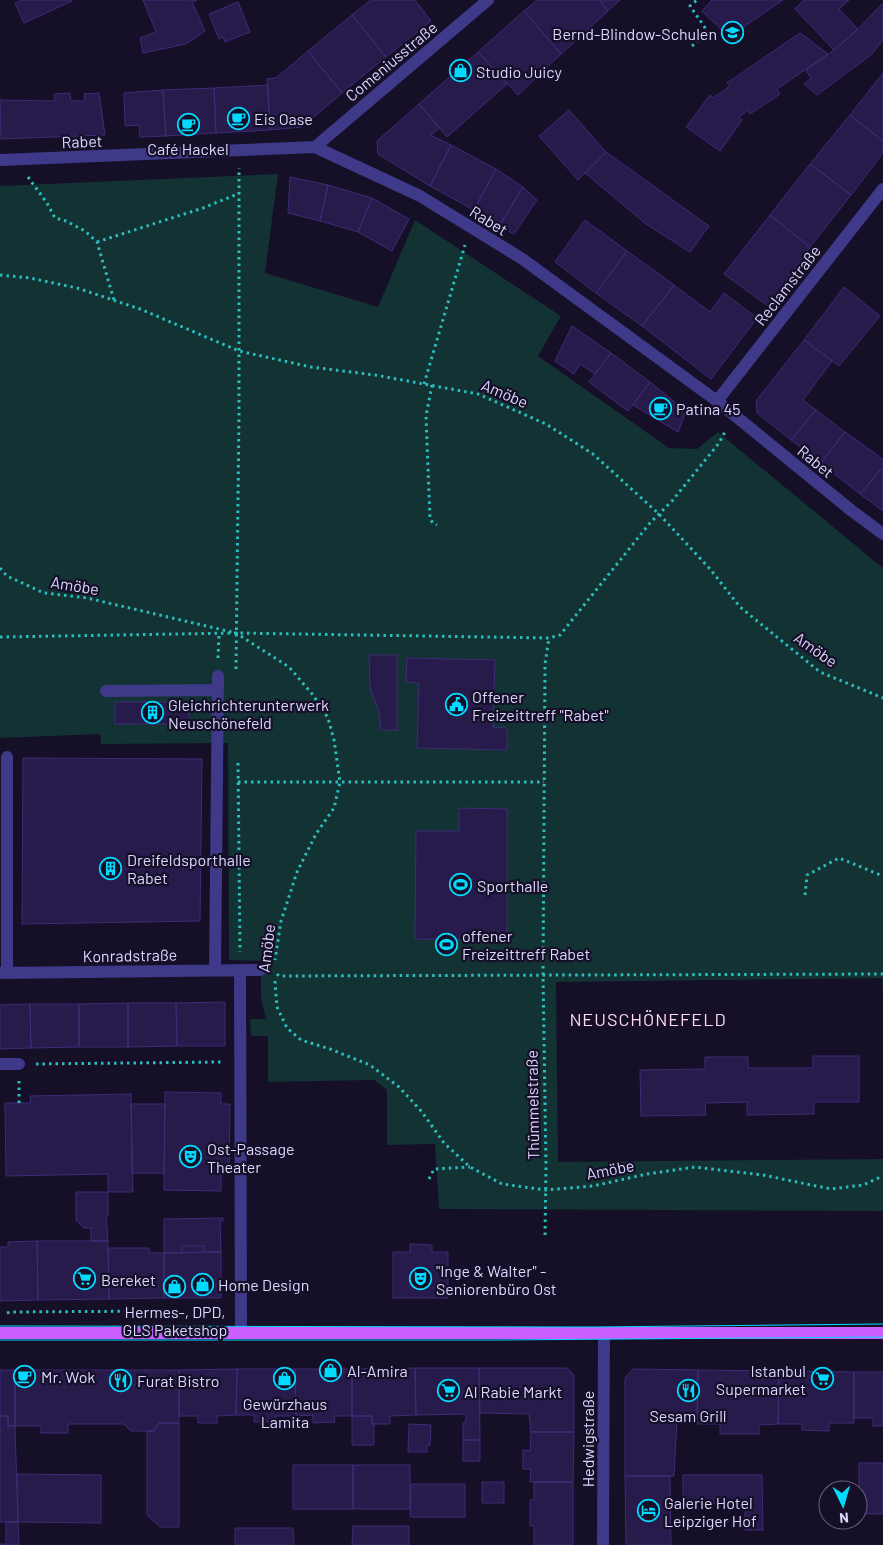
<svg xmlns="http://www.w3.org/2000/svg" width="883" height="1545" viewBox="0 0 883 1545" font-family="Barlow,sans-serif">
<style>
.green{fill:#123233}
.building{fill:#261b4a;stroke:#3e2c77}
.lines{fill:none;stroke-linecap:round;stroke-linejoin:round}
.path{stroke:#2cbebc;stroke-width:3;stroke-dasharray:2.5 4;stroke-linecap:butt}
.minor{stroke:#3f3989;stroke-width:12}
.major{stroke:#ca5eff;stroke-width:12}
.tram{stroke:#03daff;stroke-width:1}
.labels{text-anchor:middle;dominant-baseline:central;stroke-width:4.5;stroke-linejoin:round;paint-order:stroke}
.poi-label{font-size:16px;fill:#ddd7ff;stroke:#150f28;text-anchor:start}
.street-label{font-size:16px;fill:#ddd7ff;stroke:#150f28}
.neighbourhood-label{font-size:18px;letter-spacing:1px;fill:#ffd9ef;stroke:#150f28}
</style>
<rect width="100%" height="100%" fill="#150f28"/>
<path class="green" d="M278,174L265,273L378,307L415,220L561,316L538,356L669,448L697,449L718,432L883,568V993L882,978L556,982L558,1162L883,1159V1211L439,1209L435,1144L387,1145V1090L374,1080L268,1082V1036H251L250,1019H266L261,998V961L229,960L228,743L101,744L100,734L0,738V186Z"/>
<path class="building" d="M22,0H72V1L24,23L15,3Z
M143,0H197L192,2L205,31L186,44L143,53L140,38L156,32Z
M371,0H415L431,21L386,57L352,15Z
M537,0H599L608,11L561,54L524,11Z
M599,0H620L608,11Z
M712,0H783L729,37L702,11Z
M804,0H849L839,9L858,29L834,50L795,9Z
M238,2L250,32L225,42L223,37L219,39L209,14Z
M883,3V40L872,54L817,95L804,84L811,78L806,70L834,50L855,32Z
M524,11L561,54L518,95L478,52Z
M352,15L386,57L342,93L308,51Z
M800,33L828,54L777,89L780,94L750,114L748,110L739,117L742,120L720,151L686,127L710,95L713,98L730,86L727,83Z
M308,51L342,93L302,127L270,130L267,79L276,78Z
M478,52L507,84L447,137L419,104Z
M883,73V141L850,115Z
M268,85L270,130L216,133L214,88Z
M214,88L216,133L166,136L163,90Z
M163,90L166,136L140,137L139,125L125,126L124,93Z
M70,93L71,101H85L84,94L99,93L105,135L1,139L0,100L55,101L54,94Z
M419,104L440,128L430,135L451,145L430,186L378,154L377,141Z
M569,110L606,152L578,180L539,136Z
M850,115L883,141V153L851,195L810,164Z
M451,145L496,169L474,210L430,186Z
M606,152L709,226L690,252L646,224L585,173Z
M810,164L851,195L810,247L770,215Z
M496,169L523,187L499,226L474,210Z
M290,177L328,185L320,221L288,213Z
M328,185L372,198L358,232L320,221Z
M523,187L537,200L514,234L499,226Z
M372,198L409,219L392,251L358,232Z
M770,215L810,247L768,306L724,274Z
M585,220L627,251L596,293L555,262Z
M627,251L674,285L642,326L596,293Z
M674,285L710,312L724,293L757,318L711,379L642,326Z
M844,287L880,316L839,366L804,340Z
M572,326L611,353L595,374L580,364L574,374L555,361Z
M804,340L832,361L803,400L816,410L791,440L757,413L756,401Z
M611,353L650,382L628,411L589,382Z
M650,382L686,411L678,432L633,405Z
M816,410L845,432L821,463L791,440Z
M845,432L883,459V467L860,494L821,463Z
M883,467V511L860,494Z
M369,655H397V730H381L379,712L370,688Z
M407,658L495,660L493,727L507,728V750L417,748L419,683L406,682Z
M115,702H189V724H115Z
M23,758L202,759L200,921L22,924Z
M459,808L507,809V940L415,939L416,831H459Z
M225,1002V1046H177L176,1003Z
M128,1003V1047H79V1004Z
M128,1003H176L177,1046L128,1047Z
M30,1004L31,1048L0,1049V1005Z
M30,1004H79V1047L31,1048Z
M813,1056H859V1102H814V1114L747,1115V1102L705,1103L706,1115L641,1116L640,1070L705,1069V1057H748V1068H813Z
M165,1092L221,1093V1104H230L229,1172H221V1191L164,1190Z
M131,1094L133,1192H108V1174L6,1176L5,1103H31L30,1096Z
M131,1104H165L164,1173H132Z
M76,1192H108V1215L106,1216L108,1241H91V1228H84L76,1220Z
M223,1218V1221H220L221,1252L164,1253V1219Z
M37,1241H108L109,1299L38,1300Z
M37,1241L38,1300L0,1301V1247H8V1242Z
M410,1244L432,1245V1252H448V1298H393V1252H410Z
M182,1246H204V1252H221V1298H164V1253H182Z
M108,1248H149V1253H164V1298L109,1299Z
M415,1368L416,1415L390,1416V1424H372V1416H352V1369Z
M415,1368H479L480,1440H463V1423L466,1422V1414L416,1415Z
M479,1368H567L574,1375V1432H531L529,1414L480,1413Z
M237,1369L236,1415L217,1416V1423H198V1416H179V1370Z
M237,1369H295L296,1416H276V1422H254V1415H236Z
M295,1369H352V1416H334L335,1422L313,1423V1415L296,1416Z
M633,1369L698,1370L697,1420H677L674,1476H625V1378Z
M0,1370H15V1426H8V1416H0Z
M15,1370H179V1423H159L154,1431H131L124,1424H68V1433H41V1426H15Z
M698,1370L779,1371L778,1424L759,1425V1434H720V1424H697Z
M779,1371L854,1372V1423H829V1431L802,1430V1424H778Z
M854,1372H883V1426H873V1418H854Z
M0,1416H8V1426H15L18,1522H0Z
M352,1416H372V1424L374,1423V1445H352Z
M159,1423H179V1527H160L147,1515V1431H154Z
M409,1424L431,1425L430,1445H427V1452H408Z
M531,1432H574L573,1482H530L531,1469H523V1450L530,1451Z
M463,1440H480V1461H463Z
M859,1463H883V1514H859Z
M293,1465H353V1509H293Z
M353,1465H410V1509H353Z
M17,1474L101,1475V1523L18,1522Z
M683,1475H762L763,1530H745V1503L683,1504Z
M625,1476H670L671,1545H626Z
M482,1482H504V1503H482Z
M534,1482H573V1545H534V1526H530V1500H534Z
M411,1484H465V1517H410Z
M6,1522H18L19,1545H0V1544H6Z
M353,1526H409V1545H352Z
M235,1528H293L294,1545H235Z"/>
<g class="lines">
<path class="path" d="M692,46L708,32L690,6L697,0
M28,177L47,203L55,218L66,221L85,231L97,242L114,300
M97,242L203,208L240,193
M0,275L30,278L77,288L140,309L239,351L311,367L375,375L478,394L546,424L593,454L659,514L710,569L740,607L820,672L883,698
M424,384L465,245
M432,385L426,416L430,519L433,523L437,525
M0,568L7,576L44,593L87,598L236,633L289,667L313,695L328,718L334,740L340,782L334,808L316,834L297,872L281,921L275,960
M0,637L236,633L549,638L560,635L650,523L672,501L719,443L725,432
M218,658L219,635
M236,669L239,414V168
M238,763L240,952
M238,782H544
M805,895L807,875L839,858L883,876
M277,974L279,976L883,974
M275,981L277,1007L287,1028L301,1040L330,1049L370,1065L399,1087L422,1112L444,1143L470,1167L502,1184L546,1190L593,1186L647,1174L695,1167L763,1175L831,1189L863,1185L883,1176
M36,1064L222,1062
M19,1103V1081
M429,1179L434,1169L470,1167
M545,1235L546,1166L543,974L545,664L549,638
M7,1313L11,1312L165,1311L170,1314"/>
<path class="minor" d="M315,147L488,0
M0,160L315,147L420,196L521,258L717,401L852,511L883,534
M717,401L883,189
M106,691L218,690
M215,970L218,676
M240,970L241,1333
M0,973L260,970
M7,973V757
M0,1064H19
M603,1545L604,1333"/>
<path class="major" d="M0,1333H883"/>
<path class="tram" d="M0,1326L593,1327L883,1324
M0,1340H498L883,1337"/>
</g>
<defs>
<symbol id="school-ring" viewBox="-11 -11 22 22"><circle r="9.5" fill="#150f28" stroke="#03daff" stroke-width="1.5"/><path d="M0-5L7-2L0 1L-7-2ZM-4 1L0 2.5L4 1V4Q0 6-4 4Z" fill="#03daff"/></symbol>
<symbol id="shop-ring" viewBox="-11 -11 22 22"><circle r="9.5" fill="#150f28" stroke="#03daff" stroke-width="1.5"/><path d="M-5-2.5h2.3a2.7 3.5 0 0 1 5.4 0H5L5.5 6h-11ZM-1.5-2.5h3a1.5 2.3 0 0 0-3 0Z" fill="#03daff"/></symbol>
<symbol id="cafe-ring" viewBox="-11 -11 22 22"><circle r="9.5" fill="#150f28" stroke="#03daff" stroke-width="1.5"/><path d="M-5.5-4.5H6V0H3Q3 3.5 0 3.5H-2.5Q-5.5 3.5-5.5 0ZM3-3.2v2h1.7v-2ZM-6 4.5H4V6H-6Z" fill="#03daff"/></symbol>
<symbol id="civic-ring" viewBox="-11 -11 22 22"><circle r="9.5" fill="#150f28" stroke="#03daff" stroke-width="1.5"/><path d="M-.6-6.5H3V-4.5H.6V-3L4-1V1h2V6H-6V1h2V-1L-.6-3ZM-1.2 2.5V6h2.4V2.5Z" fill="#03daff"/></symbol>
<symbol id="building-ring" viewBox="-11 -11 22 22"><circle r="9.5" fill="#150f28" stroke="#03daff" stroke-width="1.5"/><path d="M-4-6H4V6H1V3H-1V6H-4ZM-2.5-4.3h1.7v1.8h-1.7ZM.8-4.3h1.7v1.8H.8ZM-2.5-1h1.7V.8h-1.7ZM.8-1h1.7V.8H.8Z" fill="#03daff"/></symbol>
<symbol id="stadium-ring" viewBox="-11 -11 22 22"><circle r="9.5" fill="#150f28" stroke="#03daff" stroke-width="1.5"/><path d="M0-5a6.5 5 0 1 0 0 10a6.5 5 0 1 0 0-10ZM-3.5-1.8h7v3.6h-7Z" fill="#03daff"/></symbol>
<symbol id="theatre-ring" viewBox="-11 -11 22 22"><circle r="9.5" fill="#150f28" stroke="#03daff" stroke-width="1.5"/><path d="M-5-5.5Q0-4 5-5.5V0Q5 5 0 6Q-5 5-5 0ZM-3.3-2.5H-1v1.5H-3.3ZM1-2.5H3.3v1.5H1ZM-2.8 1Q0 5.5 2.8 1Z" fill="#03daff"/></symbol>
<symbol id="supermarket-ring" viewBox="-11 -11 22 22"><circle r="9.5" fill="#150f28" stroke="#03daff" stroke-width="1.5"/><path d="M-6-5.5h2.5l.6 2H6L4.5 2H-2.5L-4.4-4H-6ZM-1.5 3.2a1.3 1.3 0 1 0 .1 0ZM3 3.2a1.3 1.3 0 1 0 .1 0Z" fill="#03daff"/></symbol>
<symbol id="restaurant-ring" viewBox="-11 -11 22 22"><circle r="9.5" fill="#150f28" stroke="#03daff" stroke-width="1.5"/><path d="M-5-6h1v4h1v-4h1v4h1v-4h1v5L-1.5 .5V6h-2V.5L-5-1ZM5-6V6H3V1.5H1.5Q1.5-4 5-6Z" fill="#03daff"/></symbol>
<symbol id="hotel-ring" viewBox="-11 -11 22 22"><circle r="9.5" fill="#150f28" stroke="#03daff" stroke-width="1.5"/><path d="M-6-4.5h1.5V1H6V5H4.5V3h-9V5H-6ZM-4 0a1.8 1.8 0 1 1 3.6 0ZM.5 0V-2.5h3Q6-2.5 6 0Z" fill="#03daff"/></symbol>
</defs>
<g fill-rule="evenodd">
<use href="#school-ring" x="720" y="20" width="25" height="25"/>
<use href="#shop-ring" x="448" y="58" width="25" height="25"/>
<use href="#cafe-ring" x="226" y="106" width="25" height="25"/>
<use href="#cafe-ring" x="176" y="112" width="25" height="25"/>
<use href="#cafe-ring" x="648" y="396" width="25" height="25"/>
<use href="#civic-ring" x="444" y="692" width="25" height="25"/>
<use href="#building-ring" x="140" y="700" width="25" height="25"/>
<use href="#building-ring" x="98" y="856" width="25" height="25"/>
<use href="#stadium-ring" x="448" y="872" width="25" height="25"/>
<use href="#stadium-ring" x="434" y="932" width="25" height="25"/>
<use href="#theatre-ring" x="178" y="1144" width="25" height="25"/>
<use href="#supermarket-ring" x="72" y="1266" width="25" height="25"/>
<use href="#theatre-ring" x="408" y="1266" width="25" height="25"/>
<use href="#shop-ring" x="190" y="1272" width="25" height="25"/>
<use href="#shop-ring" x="162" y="1274" width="25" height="25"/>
<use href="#shop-ring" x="318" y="1358" width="25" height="25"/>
<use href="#cafe-ring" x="12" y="1364" width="25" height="25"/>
<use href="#shop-ring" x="272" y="1366" width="25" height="25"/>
<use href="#supermarket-ring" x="810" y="1366" width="25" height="25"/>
<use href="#restaurant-ring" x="108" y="1368" width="25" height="25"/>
<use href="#supermarket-ring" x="436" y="1378" width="25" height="25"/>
<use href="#restaurant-ring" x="676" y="1378" width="25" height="25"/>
<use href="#hotel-ring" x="636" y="1498" width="25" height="25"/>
</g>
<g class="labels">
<g class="poi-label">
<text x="717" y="33" text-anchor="end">Bernd-Blindow-Schulen</text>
<text x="476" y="71">Studio Juicy</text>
<text x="254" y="118">Eis Oase</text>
<text x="188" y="148" text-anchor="middle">Café Hackel</text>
<text x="676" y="408">Patina 45</text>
<text x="472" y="696">Offener<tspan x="472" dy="18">Freizeittreff "Rabet"</tspan></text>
<text x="168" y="704">Gleichrichterunterwerk<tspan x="168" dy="18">Neuschönefeld</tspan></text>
<text x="127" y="859">Dreifeldsporthalle<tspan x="127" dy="18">Rabet</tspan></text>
<text x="477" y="885">Sporthalle</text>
<text x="462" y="935">offener<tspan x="462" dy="18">Freizeittreff Rabet</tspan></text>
<text x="207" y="1148">Ost-Passage<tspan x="207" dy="18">Theater</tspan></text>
<text x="436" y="1270">"Inge &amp; Walter" -<tspan x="436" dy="18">Seniorenbüro Ost</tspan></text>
<text x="101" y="1279">Bereket</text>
<text x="218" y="1284">Home Design</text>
<text x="175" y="1311" text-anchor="middle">Hermes-, DPD,<tspan x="175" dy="18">GLS Paketshop</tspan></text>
<text x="347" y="1370">Al-Amira</text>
<text x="806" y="1370" text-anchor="end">Istanbul<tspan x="806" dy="18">Supermarket</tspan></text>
<text x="41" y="1376">Mr. Wok</text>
<text x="137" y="1380">Furat Bistro</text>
<text x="464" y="1391">Al Rabie Markt</text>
<text x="285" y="1403" text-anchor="middle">Gewürzhaus<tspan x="285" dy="18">Lamita</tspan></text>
<text x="688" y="1415" text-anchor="middle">Sesam Grill</text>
<text x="664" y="1502">Galerie Hotel<tspan x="664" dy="18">Leipziger Hof</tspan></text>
</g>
<g class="street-label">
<text transform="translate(391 61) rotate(-40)">Comeniusstraße</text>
<text transform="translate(82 141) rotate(-2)">Rabet</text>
<text transform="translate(489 220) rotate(32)">Rabet</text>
<text transform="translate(787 285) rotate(-52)">Reclamstraße</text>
<text transform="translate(505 393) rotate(23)">Amöbe</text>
<text transform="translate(816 461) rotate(39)">Rabet</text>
<text transform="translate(75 585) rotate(9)">Amöbe</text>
<text transform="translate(816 649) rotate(35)">Amöbe</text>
<text transform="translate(266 948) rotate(-83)">Amöbe</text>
<text transform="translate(130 955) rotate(-1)">Konradstraße</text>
<text transform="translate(532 1105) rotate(-91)">Thümmelstraße</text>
<text transform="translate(610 1169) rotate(-11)">Amöbe</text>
<text transform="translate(587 1439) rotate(-90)">Hedwigstraße</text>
</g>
<g class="neighbourhood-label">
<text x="648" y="1019">NEUSCHÖNEFELD</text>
</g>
</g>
<g transform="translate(843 1505) rotate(175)"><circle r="24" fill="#150f28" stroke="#655f7e"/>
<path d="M0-4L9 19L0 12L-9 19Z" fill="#03daff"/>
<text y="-8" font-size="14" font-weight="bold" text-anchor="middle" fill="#ddd7ff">N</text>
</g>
</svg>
